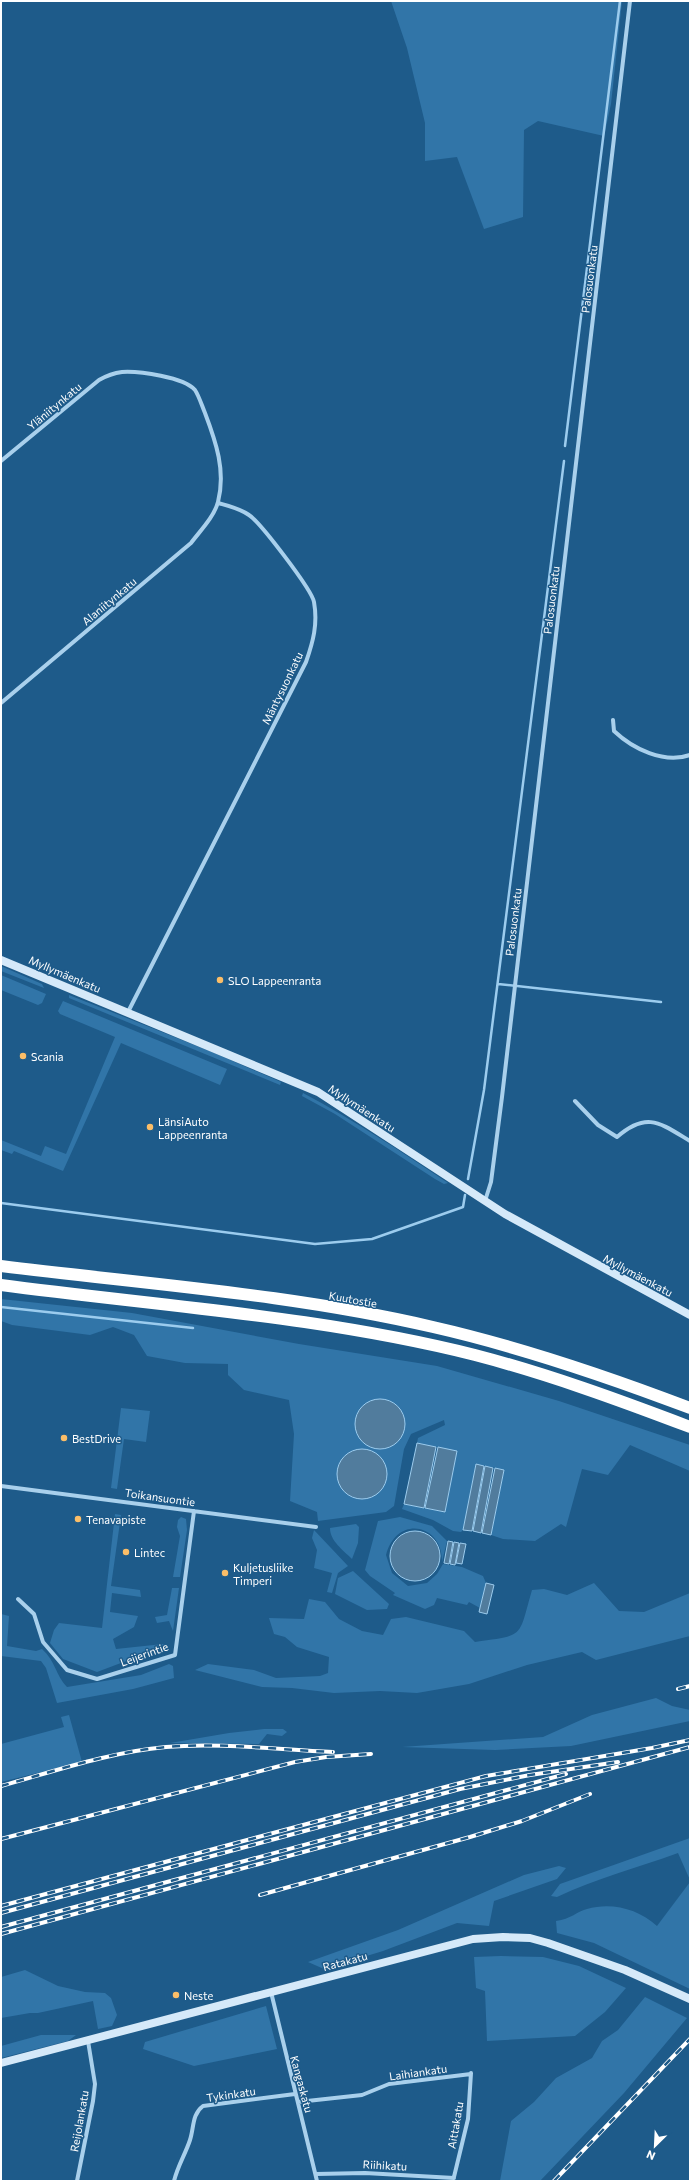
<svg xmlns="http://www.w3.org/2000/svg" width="691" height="2182" viewBox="0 0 691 2182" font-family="Commissioner,sans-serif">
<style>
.green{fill:#3175a8}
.water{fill:#517c9d;stroke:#9cccee}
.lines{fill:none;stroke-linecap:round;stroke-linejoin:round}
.stream{stroke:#9cccee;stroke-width:2.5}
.street{stroke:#a9d0ec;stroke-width:4}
.secondary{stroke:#d5e9f9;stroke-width:8}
.highway{stroke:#fff;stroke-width:12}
.rail-casing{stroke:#fff;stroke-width:4}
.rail{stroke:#1e5b8a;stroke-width:2.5;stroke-dasharray:8;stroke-linecap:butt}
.poi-dot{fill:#fbbe68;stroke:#1e5b8a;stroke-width:1.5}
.labels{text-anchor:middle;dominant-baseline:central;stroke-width:3;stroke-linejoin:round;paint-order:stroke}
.street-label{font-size:11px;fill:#fff;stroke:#1e5b8a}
.poi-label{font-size:11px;fill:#fff;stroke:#1e5b8a;text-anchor:start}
</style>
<rect width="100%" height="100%" fill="#1e5b8a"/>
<path class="green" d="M391,1H622L611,104L604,136L538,121L524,130L523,217L484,229L457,157L425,161V123L407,48Z
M1,966L42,984L44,988L1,971Z
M1,975L46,994L42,1003L38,1005L1,990Z
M69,995L212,1052L281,1082L280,1085L69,998Z
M63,1001L227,1069L220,1085L121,1043L63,1171L14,1151L12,1154L1,1150V1140L41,1156L45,1146L66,1154L115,1037L60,1014L58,1011Z
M303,1093C354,1120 400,1151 448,1183L444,1184L435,1179L335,1114L302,1096Z
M1,1299L132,1313L299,1344L437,1366L559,1401L690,1445V1471L630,1445L608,1475L582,1469L566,1527L561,1524L535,1541L503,1539L491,1535L504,1470L476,1464L463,1530L461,1532L453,1531L433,1520L402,1509L404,1504L445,1512L457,1451L417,1443L418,1438L445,1425L444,1420L411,1434L404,1449L394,1506L386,1512L318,1521L317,1512L290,1501L294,1434L289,1400L244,1390L228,1375V1364L185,1363L147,1356L134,1335L113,1327L90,1335L12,1325L1,1321Z
M121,1408L150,1411L146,1442L124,1439L117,1489L111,1488Z
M115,1514L121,1515L111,1586L140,1590L141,1597L112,1593L110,1612L138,1616L134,1627L113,1639L116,1649L163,1644L166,1646L97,1672L63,1659L50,1643L54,1630L59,1623L102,1628Z
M181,1517L186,1519L187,1530L180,1577H173L180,1536L177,1527L178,1520Z
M400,1517L432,1526L447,1541L442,1562C443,1524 397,1514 386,1555L392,1573L408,1586L427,1583L437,1574L443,1564L462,1567L483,1576L486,1583L480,1608L469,1602L467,1605L437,1598L434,1605L425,1609L393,1595L395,1593L370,1576L365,1570L378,1521Z
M356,1524L359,1527L358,1543L352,1559C343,1550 330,1541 330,1528Z
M314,1530L348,1566L338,1573L332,1593L327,1592L332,1573L314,1568L317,1550L312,1538Z
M353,1571L389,1604L387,1609L367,1610L335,1594L338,1578Z
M594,1583L619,1611L644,1612L690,1593V1636L596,1660L582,1652L527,1665L469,1684L417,1693L380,1691L334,1693L292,1688L262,1687L195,1670L208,1664L254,1670L276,1678L320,1676L328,1673L329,1657L297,1647L285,1637L274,1634L269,1618L304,1619L309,1599L325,1602L339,1619L362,1631L383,1635L391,1619L406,1617L464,1631L475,1642C526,1635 518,1638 532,1590L544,1589L567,1595Z
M172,1588H179L173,1631L169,1621L157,1623L155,1617L167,1615Z
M1,1614L9,1616L7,1646L36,1651L42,1649C56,1662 55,1674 67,1687L141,1675L169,1664L173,1666L174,1678L133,1689L57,1703L46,1668L41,1661L1,1656Z
M656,1698L672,1706L690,1710V1721L571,1746L495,1750L402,1747L543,1737L592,1715Z
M69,1715L82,1762L1,1782V1744L64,1727L61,1717Z
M264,1729H283L287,1732L282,1736L267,1734L259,1744L170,1743L229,1733Z
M690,1838V1880L678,1853C637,1868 597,1878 557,1897L551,1896L560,1884Z
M559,1866L566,1868L557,1879L494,1901L489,1926L457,1923L383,1951L324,1969L308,1962L398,1930L524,1875Z
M690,1882V1989L594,1943L557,1933L556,1921C571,1919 576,1912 587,1909C612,1902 638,1909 657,1926Z
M501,1956L543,1957L579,1966L626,1988L605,2012L575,2036L487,2041L485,1991L476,1988L474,1957Z
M25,1970L58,1986L85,1992L105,1993L111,1998L117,2015L112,2026L98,2029L93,2001L38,2013H30L1,2018V1977Z
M645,1997L687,2018L624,2093L540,2181H500L511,2121L534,2102L556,2078L592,2058L602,2041L618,2030Z
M266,2006L277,2049L194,2066L143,2049L145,2042Z
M41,2035H76L68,2041L1,2058V2046Z"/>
<path class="water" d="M355 1424a25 25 0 1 1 50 0a25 25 0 1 1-50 0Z
M417,1443L436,1447L424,1508L404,1504Z
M438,1447L457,1451L445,1512L425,1508Z
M337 1474a25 25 0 1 1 50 0a25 25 0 1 1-50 0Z
M476,1464L484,1466L472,1531L463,1530Z
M485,1466L493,1468L481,1533L473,1531Z
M495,1468L504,1470L491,1535L482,1533Z
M390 1556a25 25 0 1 1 50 0a25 25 0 1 1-50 0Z
M448,1541L453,1542L449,1564L444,1563Z
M454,1542L459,1543L455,1565L450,1564Z
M460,1543L466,1544L462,1564L456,1563Z
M486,1583L494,1585L487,1614L479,1612Z"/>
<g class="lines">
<path class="stream" d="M565,446L620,1
M498,984L661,1002
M468,1179L484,1090L564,461
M1,1203L315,1244L372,1239L463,1207L465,1195
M1,1307L193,1328"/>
<path class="street" d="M1,461L99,380C106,376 114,373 122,372C139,371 184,377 195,390C199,396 202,406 205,413C216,442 226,471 218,502C214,517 200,531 191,543L1,703
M613,720L614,731C633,749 664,764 690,755
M128,1012L306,662C313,642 318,624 314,602C312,590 260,522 249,515C239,508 229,506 218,503
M575,1101L598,1125L617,1137C647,1111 660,1123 690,1141
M485,1201L491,1182L502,1097L630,1
M1,1486L316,1527
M18,1599L34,1614L43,1642L67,1670L97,1679L175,1655L194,1511
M271,1992L317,2181
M298,2102L362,2095L389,2084L471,2074
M316,2174L365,2173L454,2178
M77,2181L93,2101L95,2084L88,2041
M174,2181C178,2165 185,2155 190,2140C194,2128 192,2114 203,2106L295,2094
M453,2181L468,2119L471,2073"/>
<path class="secondary" d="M1,960L318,1092L505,1214L690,1315
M1,2063L473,1939L503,1937L530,1938L548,1943L625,1970L690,1999"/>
<path class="highway" d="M1,1266C145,1284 292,1294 433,1327C521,1347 606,1376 690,1408
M1,1285C159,1306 320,1316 475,1355C548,1374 619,1400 690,1427"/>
<defs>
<path id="rail" d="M678,1689L690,1686
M1,1786C55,1771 110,1752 166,1747C219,1742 280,1750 333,1752
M1,1839L295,1762L326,1757L371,1754
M260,1895L470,1837L522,1821L590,1794
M1,1906L486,1776L652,1748L690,1740
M1,1913L460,1789L530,1775L618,1762
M1,1927L566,1774
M1,1934L690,1747
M554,2181L690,2039"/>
</defs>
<use href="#rail" class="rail-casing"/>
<use href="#rail" class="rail"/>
</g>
<g class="poi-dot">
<circle cx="220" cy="980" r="4"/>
<circle cx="23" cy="1056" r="4"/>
<circle cx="150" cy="1127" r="4"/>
<circle cx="64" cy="1438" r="4"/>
<circle cx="78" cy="1519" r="4"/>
<circle cx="126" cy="1552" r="4"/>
<circle cx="225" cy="1573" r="4"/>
<circle cx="176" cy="1995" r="4"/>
</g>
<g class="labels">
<g class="street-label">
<text transform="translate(589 279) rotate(-83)">Palosuonkatu</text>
<text transform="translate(54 406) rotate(-40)">Yläniitynkatu</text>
<text transform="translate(551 600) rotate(-83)">Palosuonkatu</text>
<text transform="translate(109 601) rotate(-40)">Alaniitynkatu</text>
<text transform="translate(282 688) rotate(-64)">Mäntysuonkatu</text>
<text transform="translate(513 922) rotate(-83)">Palosuonkatu</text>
<text transform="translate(65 974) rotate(23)">Myllymäenkatu</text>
<text transform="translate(362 1108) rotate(33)">Myllymäenkatu</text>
<text transform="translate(638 1275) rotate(28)">Myllymäenkatu</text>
<text transform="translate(353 1299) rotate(10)">Kuutostie</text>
<text transform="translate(160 1497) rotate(8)">Toikansuontie</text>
<text transform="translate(144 1654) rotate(-20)">Leijerintie</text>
<text transform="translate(345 1961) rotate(-15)">Ratakatu</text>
<text transform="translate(418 2072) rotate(-8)">Laihiankatu</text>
<text transform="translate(302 2084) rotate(75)">Kangaskatu</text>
<text transform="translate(231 2094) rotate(-8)">Tykinkatu</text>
<text transform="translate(79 2121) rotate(-80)">Reijolankatu</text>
<text transform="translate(455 2125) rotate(-80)">Aittakatu</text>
<text transform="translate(385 2165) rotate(3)">Riihikatu</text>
</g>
<g class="poi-label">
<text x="228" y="980">SLO Lappeenranta</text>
<text x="31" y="1056">Scania</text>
<text x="158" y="1121">LänsiAuto<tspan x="158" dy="13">Lappeenranta</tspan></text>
<text x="72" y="1438">BestDrive</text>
<text x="86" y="1519">Tenavapiste</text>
<text x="134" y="1552">Lintec</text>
<text x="233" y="1567">Kuljetusliike<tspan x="233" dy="13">Timperi</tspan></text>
<text x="184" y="1995">Neste</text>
</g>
</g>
<rect width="691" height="2182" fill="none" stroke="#ffffff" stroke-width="4"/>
<g transform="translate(655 2146) rotate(204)" stroke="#1e5b8a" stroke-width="3" paint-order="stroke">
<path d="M0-3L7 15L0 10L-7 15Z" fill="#ffffff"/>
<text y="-6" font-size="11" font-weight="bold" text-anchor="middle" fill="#ffffff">N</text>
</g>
</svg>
